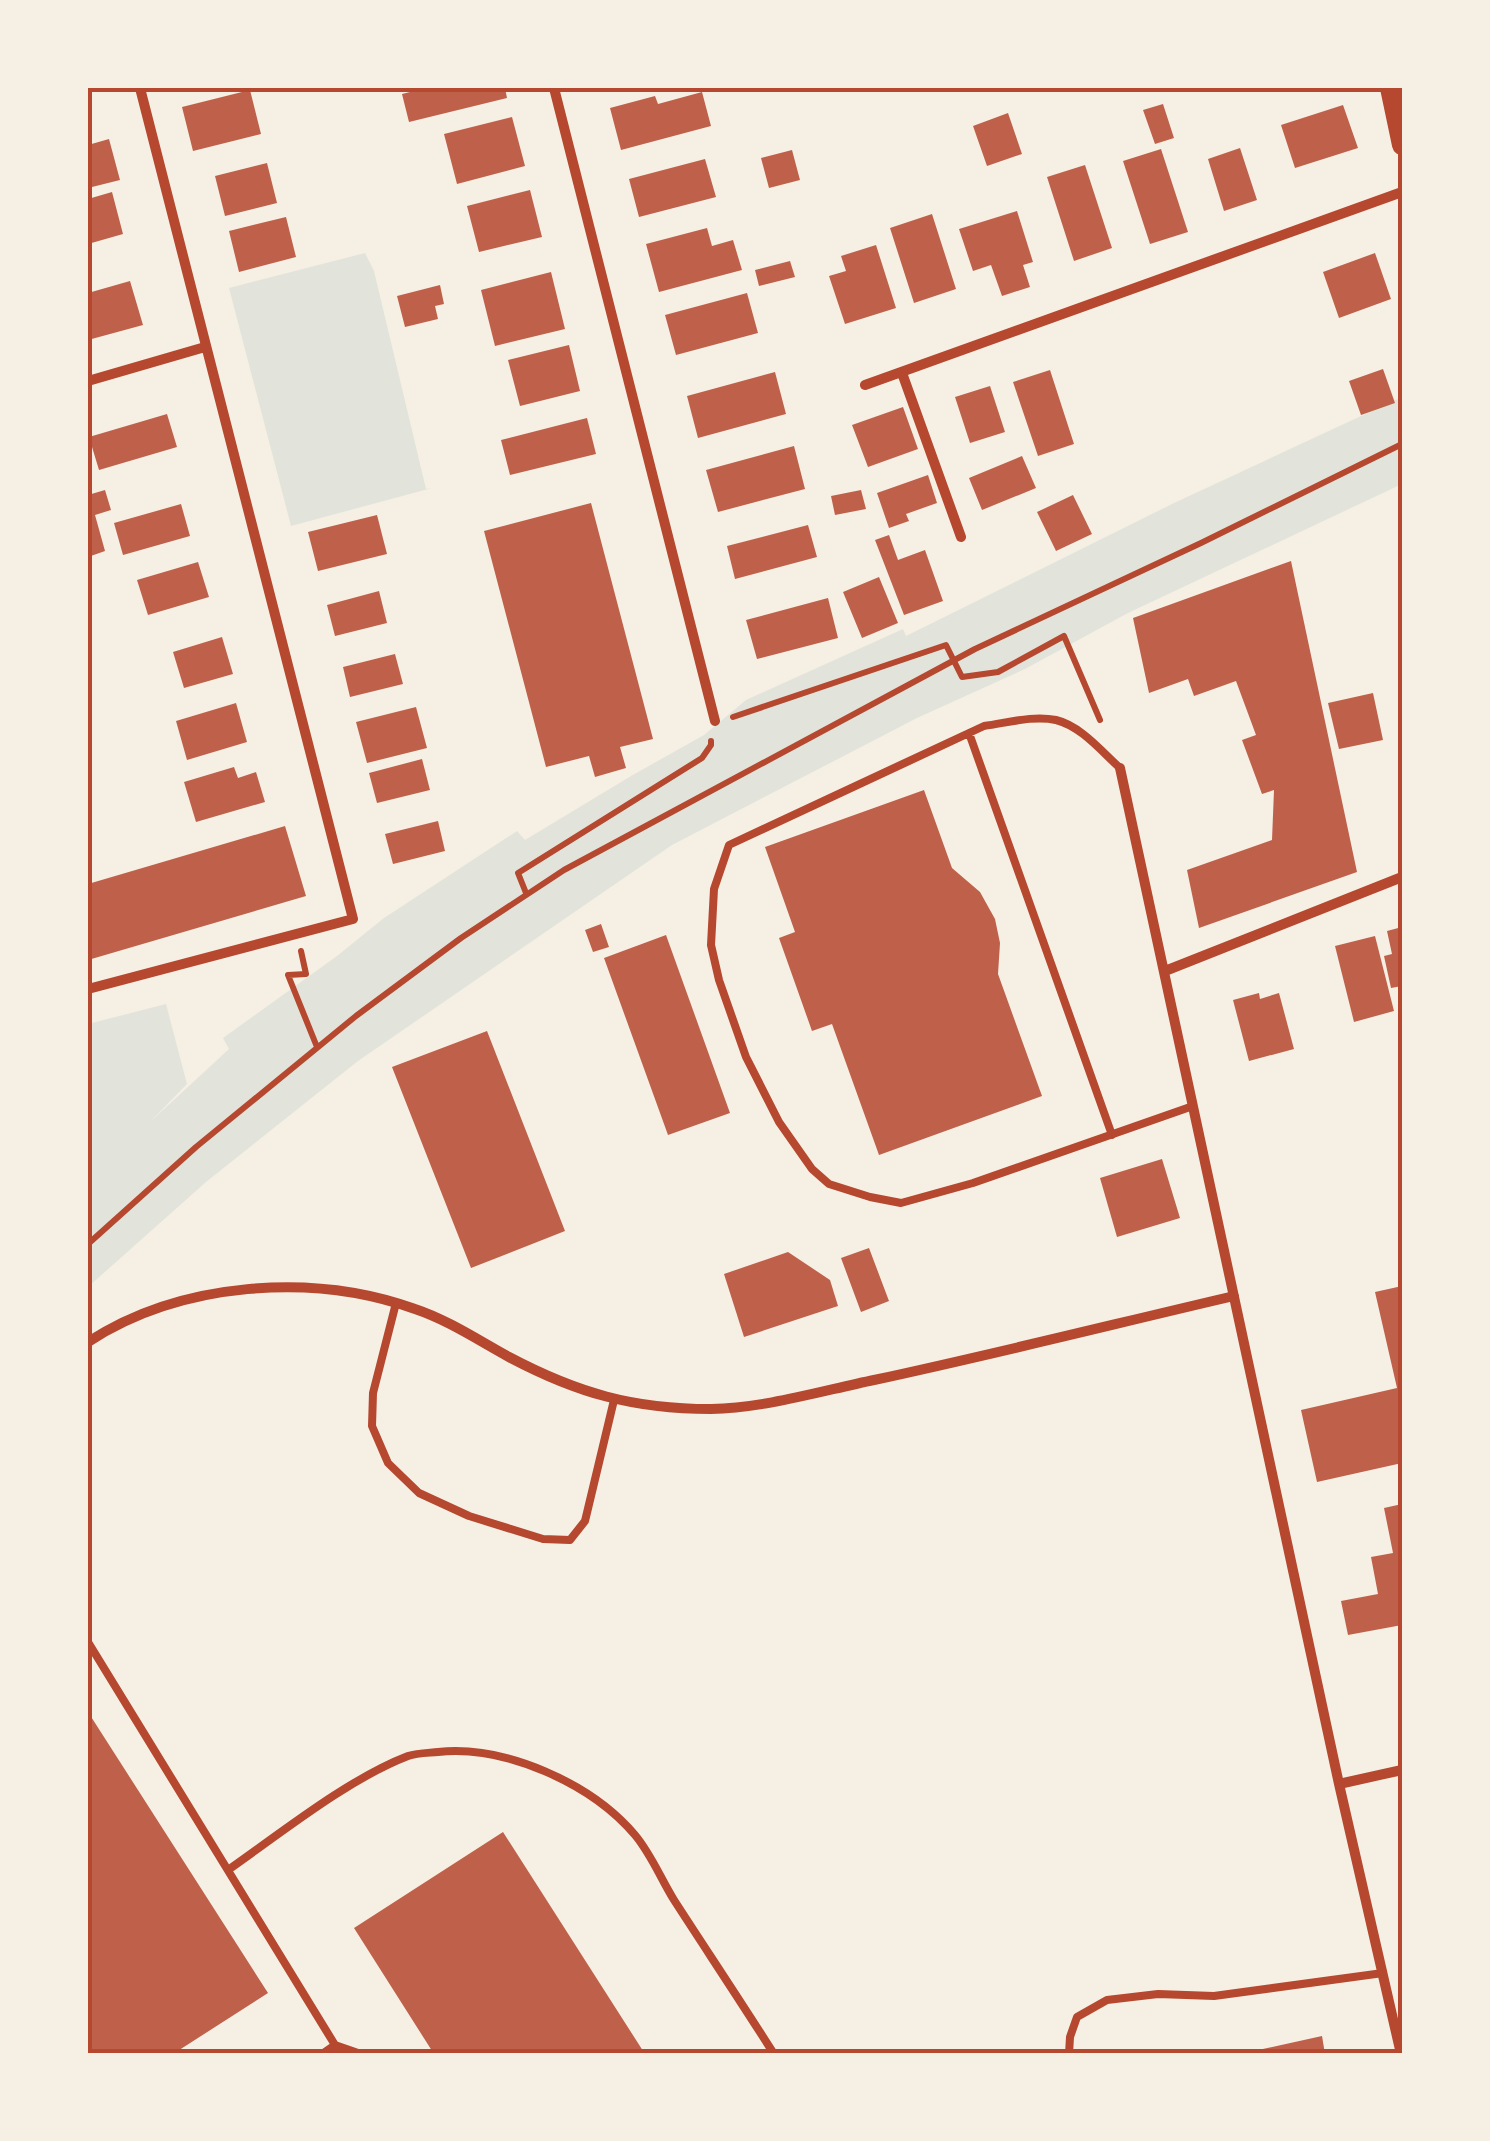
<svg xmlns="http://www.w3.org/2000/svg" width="1490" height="2141" viewBox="0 0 1490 2141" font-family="'PT Serif',serif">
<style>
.green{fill:#e2e4dc}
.building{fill:#bf614a}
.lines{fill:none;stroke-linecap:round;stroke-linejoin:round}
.path{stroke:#b5482f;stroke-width:6}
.service{stroke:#b5482f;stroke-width:8}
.minor{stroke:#b5482f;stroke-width:10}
.secondary{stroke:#b5482f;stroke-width:20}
.neatline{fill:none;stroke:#b5482f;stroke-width:4}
</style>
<rect width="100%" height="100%" fill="#f6efe4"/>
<path class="green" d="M365,253L374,271L426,489L432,488L291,526L229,288Z
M1402,397V484L1128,613L1025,669L917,718L672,845L358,1061L206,1182L88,1287V1024L166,1004L187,1084L151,1121L229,1049L223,1038L337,956L384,918L517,831L525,840L631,776L704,735L746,700L903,629L906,636L1174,503Z"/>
<path class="building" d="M426,88H505L507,98L409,122L402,94Z
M250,90L261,134L193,151L182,107Z
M702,92L711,126L621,150L610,108L655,96L658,104Z
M1163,104L1174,138L1155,144L1143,110Z
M1343,105L1358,148L1295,168L1281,125Z
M1008,113L1022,154L987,166L973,126Z
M512,117L525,166L457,184L444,134Z
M109,139L120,180L88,188V145Z
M1240,148L1257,200L1224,211L1208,159Z
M1161,149L1188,232L1150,244L1123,161Z
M792,150L800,180L769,188L761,158Z
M705,159L716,197L639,217L629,179Z
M267,163L277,203L225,216L215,176Z
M1085,165L1112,248L1074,261L1047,177Z
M530,190L542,237L479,252L467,206Z
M112,192L123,234L88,244V199Z
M1017,211L1033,262L1023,265L1030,287L1002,296L991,265L973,271L959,229Z
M932,214L956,289L914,303L890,228Z
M286,217L296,257L239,272L229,231Z
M707,228L712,246L733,240L742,270L659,292L646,244Z
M876,245L896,308L845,324L829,276L846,271L841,256Z
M1375,253L1391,299L1339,318L1323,272Z
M790,261L795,277L759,286L755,270Z
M551,272L565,329L495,346L481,290Z
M130,281L143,325L88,340V293Z
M440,285L444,304L435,306L438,319L405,327L397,296Z
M747,293L758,333L676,355L665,315Z
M569,345L580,391L520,406L508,360Z
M1383,369L1395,403L1361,415L1349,381Z
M1050,370L1074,444L1038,456L1013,382Z
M775,372L786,414L698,438L687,396Z
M990,386L1005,432L970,443L955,397Z
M903,407L918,449L868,467L852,425Z
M167,414L177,447L99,470L89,437Z
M587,418L596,454L510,475L501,440Z
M794,446L805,489L718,512L706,470Z
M1022,456L1036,488L982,510L969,478Z
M928,475L937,503L906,514L909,521L889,528L877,493Z
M105,490L111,510L95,515L105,551L88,557V495Z
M861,490L866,509L835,515L831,496Z
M1073,495L1092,534L1056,551L1037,512Z
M591,503L653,739L620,747L626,768L595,777L589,756L546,767L484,531Z
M181,504L190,536L123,555L114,523Z
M377,515L387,554L318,571L308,532Z
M808,525L817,557L735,579L727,546Z
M889,535L898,560L925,550L943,601L904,615L875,540Z
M1291,561L1357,872L1199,928L1187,870L1272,840L1274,790L1262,794L1242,740L1256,735L1236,681L1194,696L1188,679L1149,693L1133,618Z
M198,562L209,597L148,615L137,580Z
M879,577L898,623L862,638L843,592Z
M379,591L387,623L335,636L327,605Z
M828,598L838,638L757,659L746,620Z
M222,637L233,674L184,688L173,652Z
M395,654L403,684L350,697L343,667Z
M1373,693L1383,740L1339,749L1328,703Z
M236,703L247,742L187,760L176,721Z
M416,707L427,748L367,763L356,722Z
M422,759L430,790L377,803L369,773Z
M234,767L238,778L256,772L265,802L196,822L184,782Z
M924,790L952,868L980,892L995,919L1000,943L998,974L1042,1096L879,1155L832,1024L812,1031L779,938L795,932L765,847Z
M438,821L445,851L393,864L385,834Z
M285,826L306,896L88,960V884Z
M601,924L609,947L593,952L585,930Z
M1402,927V986L1391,988L1384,956L1392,954L1387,931Z
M666,935L730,1113L668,1135L604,958Z
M1375,936L1394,1011L1354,1022L1335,946Z
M1259,993L1260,999L1279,993L1294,1049L1249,1061L1233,1000Z
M487,1031L565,1231L471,1268L392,1067Z
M1162,1159L1180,1218L1117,1237L1100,1178Z
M869,1248L889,1301L861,1312L841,1258Z
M788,1252L830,1280L838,1306L744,1337L724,1274Z
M1402,1286V1463L1317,1482L1301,1410L1397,1388L1375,1292Z
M1402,1504V1625L1348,1635L1341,1601L1378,1594L1371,1557L1393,1553L1384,1508Z
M88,1712L268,1993L173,2054H88Z
M503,1832L645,2054H434L354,1928Z
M1322,2036L1325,2054H1249V2052Z"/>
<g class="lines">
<path class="path" d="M733,717L946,645L962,677L998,672L1064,636L1100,720
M526,893L518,873L702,758L711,745V741
M301,951L306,974L288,975L317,1047
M88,1244L196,1147L356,1016L461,938L564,870L975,649L1201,543L1402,444"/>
<path class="service" d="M969,733L1112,1135
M1120,768C1102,752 1081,726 1056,720C1033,715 1007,723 984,726L729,845L714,889L711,945L719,980L746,1057L779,1122L812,1169L829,1184L870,1197L901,1203L973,1183L1193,1106
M396,1303L373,1393L372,1426L388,1463L419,1493L469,1516L543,1539L570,1540L585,1521L614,1400
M88,1642L335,2045L322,2054
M228,1870C281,1833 348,1779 408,1756C417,1753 428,1753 438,1752C505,1745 591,1783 635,1835C651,1854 661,1879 674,1900C707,1951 741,2002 774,2054
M335,2045L361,2054
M1069,2054L1070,2037L1077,2017L1107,2000L1158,1994L1214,1996L1383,1973"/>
<path class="minor" d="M554,88L715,721
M902,373L961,537
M88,381L205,347
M865,385L1402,192
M1120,768L1339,1784L1401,2054
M1165,971L1402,877
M88,989L353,919L140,88
M88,1342C180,1282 312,1272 415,1309C448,1320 478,1340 509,1357C577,1393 633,1409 711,1409C765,1408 821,1391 874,1380C995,1354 1114,1324 1234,1296
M1339,1784L1402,1770"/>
<path class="secondary" d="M1390,88L1402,145"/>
</g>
<rect width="1490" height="2141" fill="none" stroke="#f6efe4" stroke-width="180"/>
<rect x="90" y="90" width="1310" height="1961" class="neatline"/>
</svg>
